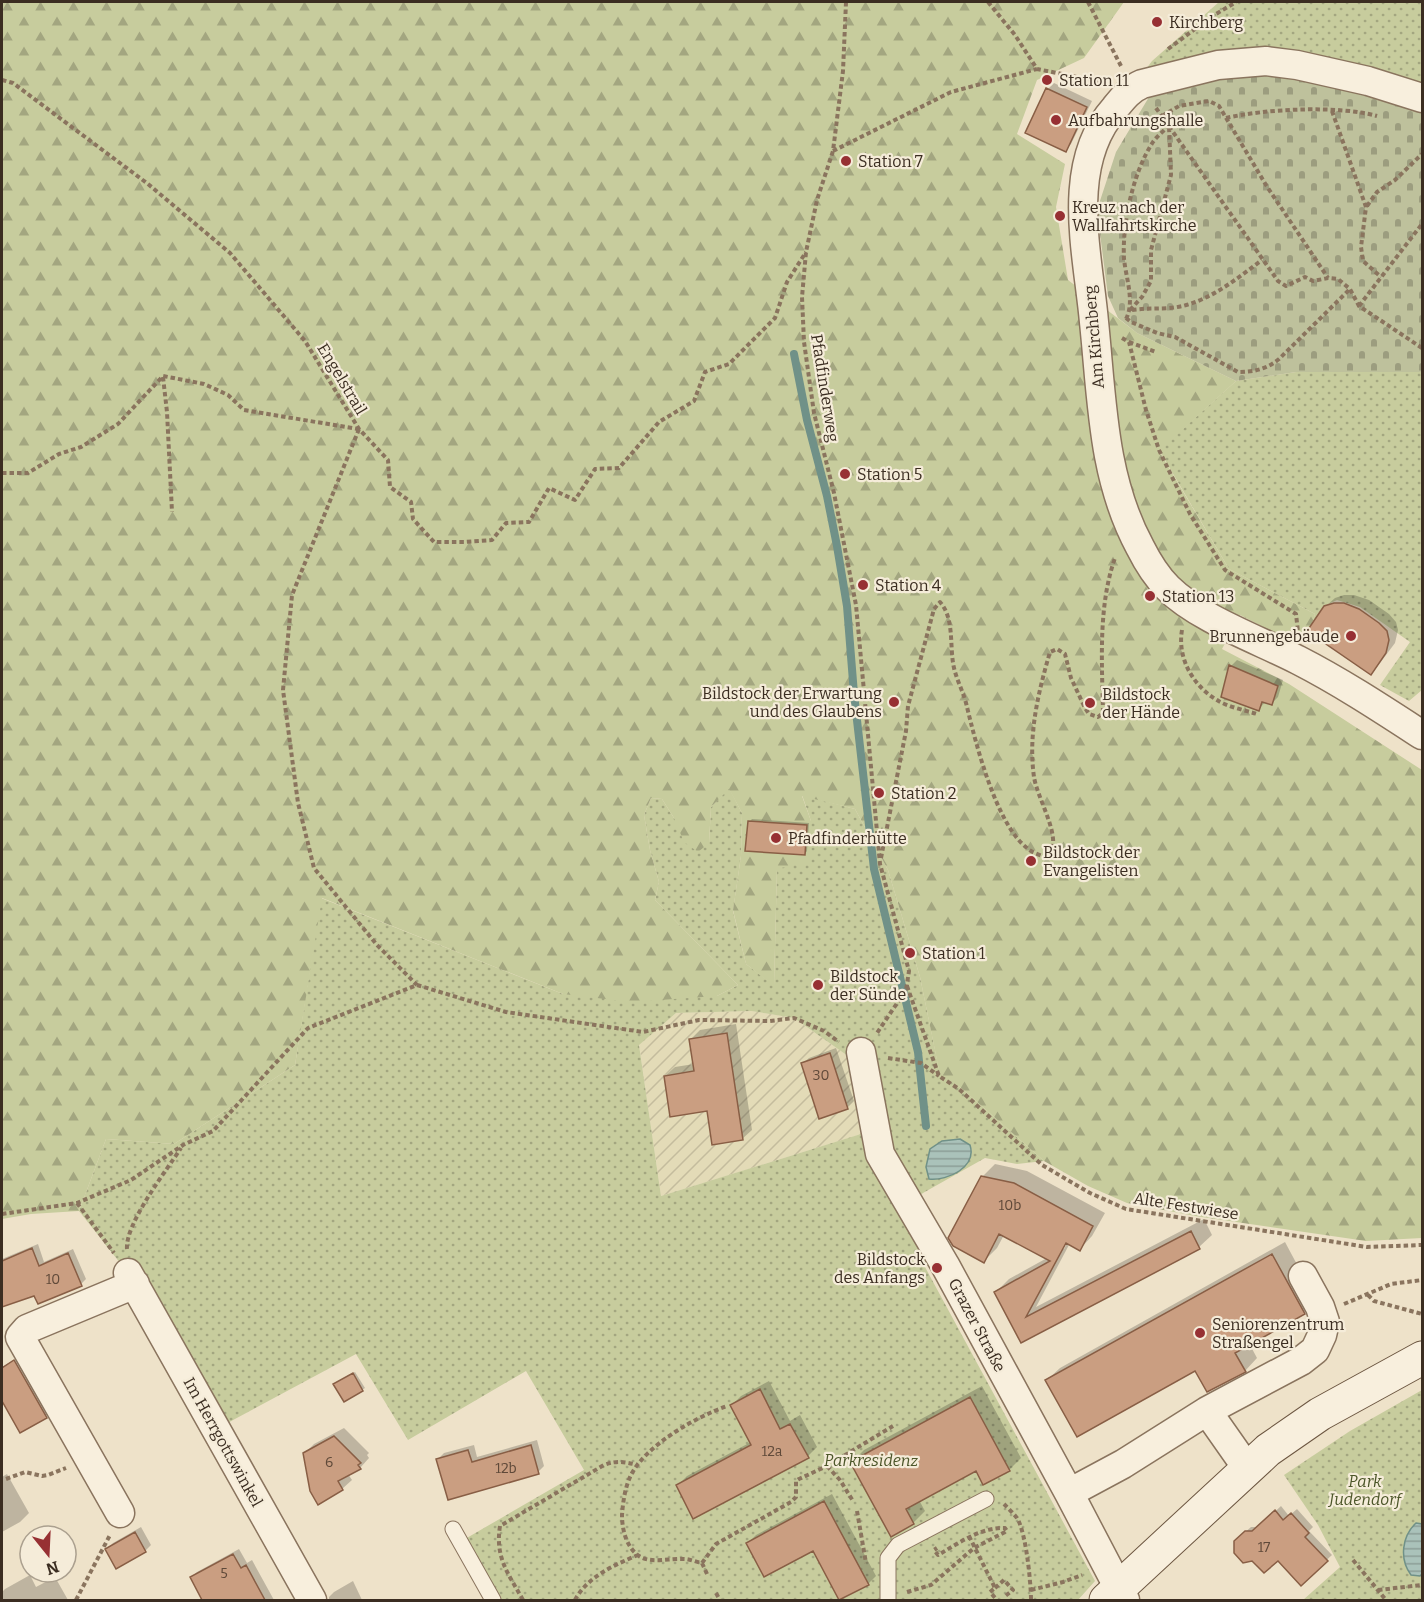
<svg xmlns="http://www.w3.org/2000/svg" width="1424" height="1602" viewBox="0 0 1424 1602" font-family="Bitter,serif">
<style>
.farmland{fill:url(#farmland-furrows)}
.grass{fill:url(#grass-dots);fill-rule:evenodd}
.forest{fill:url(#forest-firs)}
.cemetery{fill:url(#cemetery-stones)}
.water{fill:url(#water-rules);stroke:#709188;stroke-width:1.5}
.shadow{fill:#0003;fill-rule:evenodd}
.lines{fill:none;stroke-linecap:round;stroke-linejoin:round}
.stream{stroke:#709188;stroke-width:8}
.building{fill:#ca9e81;stroke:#885e45;stroke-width:1.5}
.lane-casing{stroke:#8a745e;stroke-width:17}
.street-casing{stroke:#8a745e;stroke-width:31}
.secondary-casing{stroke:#6c5641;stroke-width:35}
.path{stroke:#8a745e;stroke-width:4;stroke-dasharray:4.5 3;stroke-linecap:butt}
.lane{stroke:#f8efdd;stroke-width:15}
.street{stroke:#f8efdd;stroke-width:28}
.secondary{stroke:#f8efdd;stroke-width:33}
.poi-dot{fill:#973033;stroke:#f5ecd9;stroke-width:2}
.labels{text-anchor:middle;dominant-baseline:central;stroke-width:4.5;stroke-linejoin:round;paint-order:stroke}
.number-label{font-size:14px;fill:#5f4939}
.poi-label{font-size:16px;fill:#3b2d21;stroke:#f5ecd9;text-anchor:start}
.street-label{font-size:16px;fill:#3b2d21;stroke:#f5ecd9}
.park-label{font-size:16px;font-style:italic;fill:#4c5629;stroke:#f5ecd9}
</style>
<defs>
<pattern id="farmland-furrows" width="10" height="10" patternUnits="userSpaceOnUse" patternTransform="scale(1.5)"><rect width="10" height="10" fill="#e3dbb7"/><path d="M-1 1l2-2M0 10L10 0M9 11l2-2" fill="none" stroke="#c4bc9d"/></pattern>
<pattern id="grass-dots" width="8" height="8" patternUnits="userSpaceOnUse" patternTransform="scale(1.5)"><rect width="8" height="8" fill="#c7cc9d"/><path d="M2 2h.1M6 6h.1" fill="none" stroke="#a3a680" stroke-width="1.8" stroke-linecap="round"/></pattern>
<pattern id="forest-firs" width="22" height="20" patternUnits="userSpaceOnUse" patternTransform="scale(1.5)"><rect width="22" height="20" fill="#c7cc9d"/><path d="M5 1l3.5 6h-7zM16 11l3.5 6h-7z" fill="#a3a680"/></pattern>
<pattern id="cemetery-stones" width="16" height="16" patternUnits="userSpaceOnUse" patternTransform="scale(1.5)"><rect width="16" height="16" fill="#bec19c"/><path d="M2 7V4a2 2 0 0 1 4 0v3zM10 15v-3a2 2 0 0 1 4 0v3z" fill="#9c9d7f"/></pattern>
<pattern id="water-rules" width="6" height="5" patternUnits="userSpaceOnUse" patternTransform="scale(1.5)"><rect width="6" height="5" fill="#aac2ba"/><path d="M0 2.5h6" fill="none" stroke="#8c9e97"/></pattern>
</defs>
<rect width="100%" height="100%" fill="#eee2c9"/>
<path class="farmland" d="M751,1011L794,1018L855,1061L862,1134L661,1196L639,1044L676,1013Z"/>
<path class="grass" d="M1219,2H1422V98L1132,88L1152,61Z
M1296,372H1422V690L1409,701L1380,685L1410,642L1360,607L1337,600L1324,606L1312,624L1315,614L1229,569L1159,450L1236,381Z
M729,788L742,813L741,856L733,911L746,964L774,985L777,868L811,821L802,795L855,809L888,870L920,977L940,1074L960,1087L1044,1161L1017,1164L985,1158L923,1193L902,1208L934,1262L925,1267L1095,1581L1078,1600H498L465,1539L584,1470L526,1371L408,1440L356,1354L220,1427L128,1273L79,1211L106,1139L174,1144L295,1065L321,898L563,994L717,996L738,985L655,900L659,882L650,850L644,815L651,798L662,799L674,818L709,843L711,807ZM751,1011L794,1018L855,1061L861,1134L661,1196L639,1045L676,1013Z
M1422,1390V1600H1303L1340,1567L1318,1525L1284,1475L1350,1431Z"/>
<path class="forest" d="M2,2H1124L1084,58L1037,80L1017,134L1065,164L1056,207L1068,280L1137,333L1236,381L1159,451L1229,569L1315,614L1312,624L1298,645L1240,615L1222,649L1289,684L1422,770V1238L1366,1241L1195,1216L1127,1203L1088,1186L1044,1161L960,1087L940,1075L920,977L888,870L855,809L802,796L811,821V861L777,869L774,986L746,964L733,910L741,856L742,813L729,789L711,807L709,843L698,852L684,842L674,818L662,799L651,798L644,815L650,850L659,882L655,900L738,985L717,996L631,1002L563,994L322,898L295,1065L174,1144L106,1139L79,1211L31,1214L2,1219Z"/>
<path class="cemetery" d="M1218,65L1422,98V372H1296L1236,381L1137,333L1118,318L1108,296L1097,210L1116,152L1149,97Z"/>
<path class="water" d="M960,1139L970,1145C977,1167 948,1181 929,1179L926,1167L930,1149L942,1141Z
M1416,1523L1422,1524V1574L1420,1576L1411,1575C1399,1559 1402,1536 1416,1523Z"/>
<path class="shadow" d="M1054,83L1092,101L1071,144L1065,150L1048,89Z
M1344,595H1354L1369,600L1389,614L1396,622L1398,630L1395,643L1380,663L1371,673L1325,607L1335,598Z
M1237,660L1283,680L1278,697L1272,703L1266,701L1259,709L1231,666Z
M752,819L809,823L807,851L805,854L749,822Z
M736,1024L752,1130L742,1139L665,1076L675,1067L694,1064L691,1039L700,1030Z
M836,1048L854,1101L848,1107L820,1117L803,1063L809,1058Z
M995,1164L1027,1171L1105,1213L1092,1236L1080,1249L1070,1243L1036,1307L1204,1219L1212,1235L1199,1247L1021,1341L996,1292L1009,1279L1047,1258L1004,1235L997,1248L984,1261L982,1177ZM1070,1237L1064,1249H1060Z
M1285,1242L1316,1300L1304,1313L1249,1343L1257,1358L1245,1371L1196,1369L1047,1380L1060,1368Z
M38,1244L44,1262L73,1249L86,1279L81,1284L35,1294L2,1306V1259Z
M21,1356L52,1410L46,1416L21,1431L2,1398V1367Z
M355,1372L365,1388L362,1390L335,1384Z
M769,1381L790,1421L800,1415L817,1447L808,1456L678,1485L687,1476L751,1442L732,1405L741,1396Z
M982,1386L1021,1458L1009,1470L976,1469L919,1500L925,1511L913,1523L852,1462L864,1450Z
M344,1428L369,1453L367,1455L369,1458L360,1468L348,1474L352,1480L342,1489L304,1454L314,1444Z
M537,1440L544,1466L538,1472L438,1459L444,1453L474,1445L477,1457Z
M7,1474L29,1513L20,1522L2,1532V1477Z
M832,1494L876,1576L868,1584L813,1549L748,1543L756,1535Z
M1281,1506L1289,1516L1297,1509L1313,1527L1309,1531L1332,1555L1301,1584L1278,1559L1241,1536L1251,1527H1259Z
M141,1527L151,1545L145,1551L117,1567L107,1549L113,1543Z
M239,1549L247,1563L252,1560L274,1600H204L191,1578L197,1572Z
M30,1575L36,1587L55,1577L68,1600H2V1592L5,1589Z
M353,1581L362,1600H329V1597L334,1592Z"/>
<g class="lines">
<path class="stream" d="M794,354L807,420L827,496L837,546L847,606L854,694L874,869L918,1052L926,1126"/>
</g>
<path class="building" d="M1046,88L1087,107L1066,152L1025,133Z
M1334,603H1344L1359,609L1379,623L1387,631L1389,640L1386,653L1371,675L1307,631L1324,606Z
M1229,665L1278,686L1272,705L1262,702L1259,711L1221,697Z
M748,821L807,825L805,855L745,851Z
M727,1033L743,1140L712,1145L707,1111L670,1117L664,1076L694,1071L689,1039Z
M830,1053L848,1109L819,1119L801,1063Z
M981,1176L1014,1183L1093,1226L1080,1251L1066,1243L1026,1317L1191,1231L1200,1249L1021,1343L994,1292L1050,1261L999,1234L984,1263L953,1246L948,1238Z
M32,1248L39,1266L68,1253L82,1286L38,1304L34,1296L2,1307V1261Z
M1272,1254L1305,1314L1235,1353L1246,1372L1207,1392L1195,1371L1077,1437L1045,1380Z
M14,1360L47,1418L20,1433L2,1401V1368Z
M353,1373L363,1391L344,1402L333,1384Z
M760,1389L780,1429L790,1424L809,1458L693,1519L676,1485L751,1445L730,1405Z
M970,1397L1010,1471L983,1485L976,1471L906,1509L914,1524L891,1537L850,1462Z
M334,1436L361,1463L358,1465L361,1469L338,1481L343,1490L318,1505L310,1491L303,1453Z
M531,1445L539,1474L448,1500L436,1459L468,1450L472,1462Z
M824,1501L869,1585L839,1600L813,1551L764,1577L746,1543Z
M1275,1510L1283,1520L1291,1513L1309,1533L1305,1537L1328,1561L1301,1586L1278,1561L1264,1573L1252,1561L1243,1563L1234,1553V1541L1245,1531H1252Z
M135,1532L146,1552L116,1569L105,1549Z
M233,1554L241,1568L246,1565L265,1600H202L190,1577Z"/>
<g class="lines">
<defs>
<path id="lane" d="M453,1529L493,1600
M888,1600V1558L898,1545L986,1499"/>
<path id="street" d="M1422,98L1368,81L1297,65L1266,61L1218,65L1142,84C1130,89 1123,98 1115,108C1064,165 1088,254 1094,322C1102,398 1102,477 1140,547C1147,561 1156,576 1168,588C1198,618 1259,640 1298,660C1341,682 1382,709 1422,735
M861,1052L880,1154L945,1265L1069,1493L1125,1600
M128,1273L312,1600
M1207,1411L1301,1361L1315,1350L1322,1335L1325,1322L1320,1307L1303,1276
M1069,1493L1123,1464L1207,1411L1247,1468
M120,1513L20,1337L27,1329L135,1284"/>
<path id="secondary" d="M1106,1600L1268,1450L1320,1414L1422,1358"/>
</defs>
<use href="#lane" class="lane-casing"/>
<use href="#street" class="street-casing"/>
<use href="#secondary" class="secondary-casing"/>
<path class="path" d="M846,2L843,71L833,151L817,200L806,252L802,297L804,342L814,413L834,493L856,605L880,864L909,971L906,990L877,1033
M988,2L1015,35L1037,69L1102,82
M1088,2L1121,66
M1168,49L1211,17L1236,2
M2,80L13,83L148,184L230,253L305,341L359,429L388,460L390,487L411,502L413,519L434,542H464L492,540L506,523L529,522L549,488L575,500L595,469L619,468L659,422L694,401L705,372L729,364L775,318L787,282L806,252
M1156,108L1278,281L1286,286L1305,277L1313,281L1328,278L1338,279L1350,289L1359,306L1422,348
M1332,111L1366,207L1361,247L1363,261L1381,277
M1162,116L1179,106L1209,101L1219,106L1266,185L1328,278
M1226,118C1264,109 1339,105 1377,116
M833,151L951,92L1037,69
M1367,206L1377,192L1395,180L1422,154
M1359,306L1422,224
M1130,310L1142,297L1151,281V250L1171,175L1169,126
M1132,310C1145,308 1157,309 1170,308C1205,305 1235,280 1262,260
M1126,318L1131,322L1157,333L1175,337L1238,372C1254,372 1267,369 1279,359L1350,289
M1126,319C1135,302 1126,278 1124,259C1122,224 1133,172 1153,142C1157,136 1164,131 1169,125
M1122,338L1129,342L1146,410L1159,450L1190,514L1225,570L1296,614L1298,632
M1129,342L1156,352
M163,377L167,412L172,512
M359,429L292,595L283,690L298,803L314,868L377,945L417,985
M2,473H28L59,454L81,447L118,424L163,376L204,384L228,395L244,410L358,429
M1182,630C1177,658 1193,686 1217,700C1228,707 1244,710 1257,714
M881,858L906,731L908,706L934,609L940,602C955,619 949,646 954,668C957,681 964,693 967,707C976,744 996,824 1027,848C1032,853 1041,855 1047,858C1049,854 1052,849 1053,845C1055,826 1037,796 1034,777C1028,735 1038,693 1050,652L1057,649L1065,654L1071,678L1085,708L1089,714L1098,717L1103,713C1102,662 1098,606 1115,558
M907,986L939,1076L959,1089L1042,1165L1090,1193L1126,1209L1367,1247L1422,1245
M888,1058L921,1063L939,1076
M77,1203L114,1253
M2,1214L77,1203L131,1180L183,1145L213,1131L308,1028L417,985L506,1012L643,1032L699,1020L770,1021L794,1018L824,1031L839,1042
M127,1249C125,1224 166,1171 181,1148
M1368,1295L1374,1301L1422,1314
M1344,1304L1391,1284L1422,1280
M827,1466L840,1480L853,1501
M6,1479L25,1472L42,1476L48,1475L66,1468
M1004,1504C1008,1508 1013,1513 1017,1518C1026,1532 1031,1583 1031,1600
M857,1511L866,1563
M969,1536L995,1588L990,1592L997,1600
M1353,1560L1386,1600
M702,1563L716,1544L791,1502L796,1497V1481L799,1479L827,1466L893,1426
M707,1574L702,1563C696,1562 690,1559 684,1559C669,1558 651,1564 639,1556C626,1547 622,1529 622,1515C623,1502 625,1487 631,1475C646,1445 696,1417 727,1406
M995,1588L1004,1580L1013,1590L1004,1597
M1031,1590L1063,1582L1082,1575
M1378,1590L1422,1585
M907,1592L931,1585L974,1548L1007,1531L1005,1528C981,1527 959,1543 938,1555L934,1550L937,1548
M716,1593L720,1600
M76,1600L110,1535
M523,1600C508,1573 495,1558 500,1526L604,1465C617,1460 625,1462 638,1465
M575,1600C587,1577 614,1565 638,1555"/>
<use href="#lane" class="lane"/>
<use href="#street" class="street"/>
<use href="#secondary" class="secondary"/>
</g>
<g class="poi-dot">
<circle cx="1157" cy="22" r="6"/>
<circle cx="1047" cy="80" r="6"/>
<circle cx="1056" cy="120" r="6"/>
<circle cx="846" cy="161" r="6"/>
<circle cx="1060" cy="216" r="6"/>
<circle cx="845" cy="474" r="6"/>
<circle cx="863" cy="585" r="6"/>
<circle cx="1150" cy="596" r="6"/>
<circle cx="1351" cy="636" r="6"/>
<circle cx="894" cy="702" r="6"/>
<circle cx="1090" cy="703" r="6"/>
<circle cx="879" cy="793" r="6"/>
<circle cx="776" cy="838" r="6"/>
<circle cx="1031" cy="861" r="6"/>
<circle cx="910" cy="953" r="6"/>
<circle cx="818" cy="985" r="6"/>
<circle cx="937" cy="1268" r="6"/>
<circle cx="1200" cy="1333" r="6"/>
</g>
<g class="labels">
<g class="number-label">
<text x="821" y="1075">30</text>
<text x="1010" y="1205">10b</text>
<text x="53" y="1279">10</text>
<text x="772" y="1451">12a</text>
<text x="329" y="1462">6</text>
<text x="506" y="1468">12b</text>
<text x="1264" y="1547">17</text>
<text x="224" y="1573">5</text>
</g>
<g class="poi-label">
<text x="1169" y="22">Kirchberg</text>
<text x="1059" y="80">Station 11</text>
<text x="1068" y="120">Aufbahrungshalle</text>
<text x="858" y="161">Station 7</text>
<text x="1072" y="207">Kreuz nach der<tspan x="1072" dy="18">Wallfahrtskirche</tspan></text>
<text x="857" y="474">Station 5</text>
<text x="875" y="585">Station 4</text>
<text x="1162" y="596">Station 13</text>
<text x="1339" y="636" text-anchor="end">Brunnengebäude</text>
<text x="882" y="693" text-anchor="end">Bildstock der Erwartung<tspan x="882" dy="18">und des Glaubens</tspan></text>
<text x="1102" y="694">Bildstock<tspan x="1102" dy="18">der Hände</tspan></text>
<text x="891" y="793">Station 2</text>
<text x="788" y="838">Pfadfinderhütte</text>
<text x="1043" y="852">Bildstock der<tspan x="1043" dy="18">Evangelisten</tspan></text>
<text x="922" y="953">Station 1</text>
<text x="830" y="976">Bildstock<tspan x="830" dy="18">der Sünde</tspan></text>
<text x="925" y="1259" text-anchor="end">Bildstock<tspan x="925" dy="18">des Anfangs</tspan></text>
<text x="1212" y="1324">Seniorenzentrum<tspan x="1212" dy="18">Straßengel</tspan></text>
</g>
<g class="street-label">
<text transform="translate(1094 337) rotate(-95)">Am Kirchberg</text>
<text transform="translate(342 379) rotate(59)">Engelstrail</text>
<text transform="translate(825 388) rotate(81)">Pfadfinderweg</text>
<text transform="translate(1186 1206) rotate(9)">Alte Festwiese</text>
<text transform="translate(977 1325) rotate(62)">Grazer Straße</text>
<text transform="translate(223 1442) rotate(61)">Im Herrgottswinkel</text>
</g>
<g class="park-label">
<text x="871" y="1460">Parkresidenz</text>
<text x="1365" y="1481">Park<tspan x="1365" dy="18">Judendorf</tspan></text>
</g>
</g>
<rect width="1424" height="1602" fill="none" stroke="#3b2d21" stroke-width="6"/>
<g transform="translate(48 1554) rotate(162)"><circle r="28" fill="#f5ecd9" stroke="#aba08f" stroke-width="1.5"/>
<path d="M0-4.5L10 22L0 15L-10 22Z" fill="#973033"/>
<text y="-9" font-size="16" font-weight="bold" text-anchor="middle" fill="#3b2d21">N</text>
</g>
</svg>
